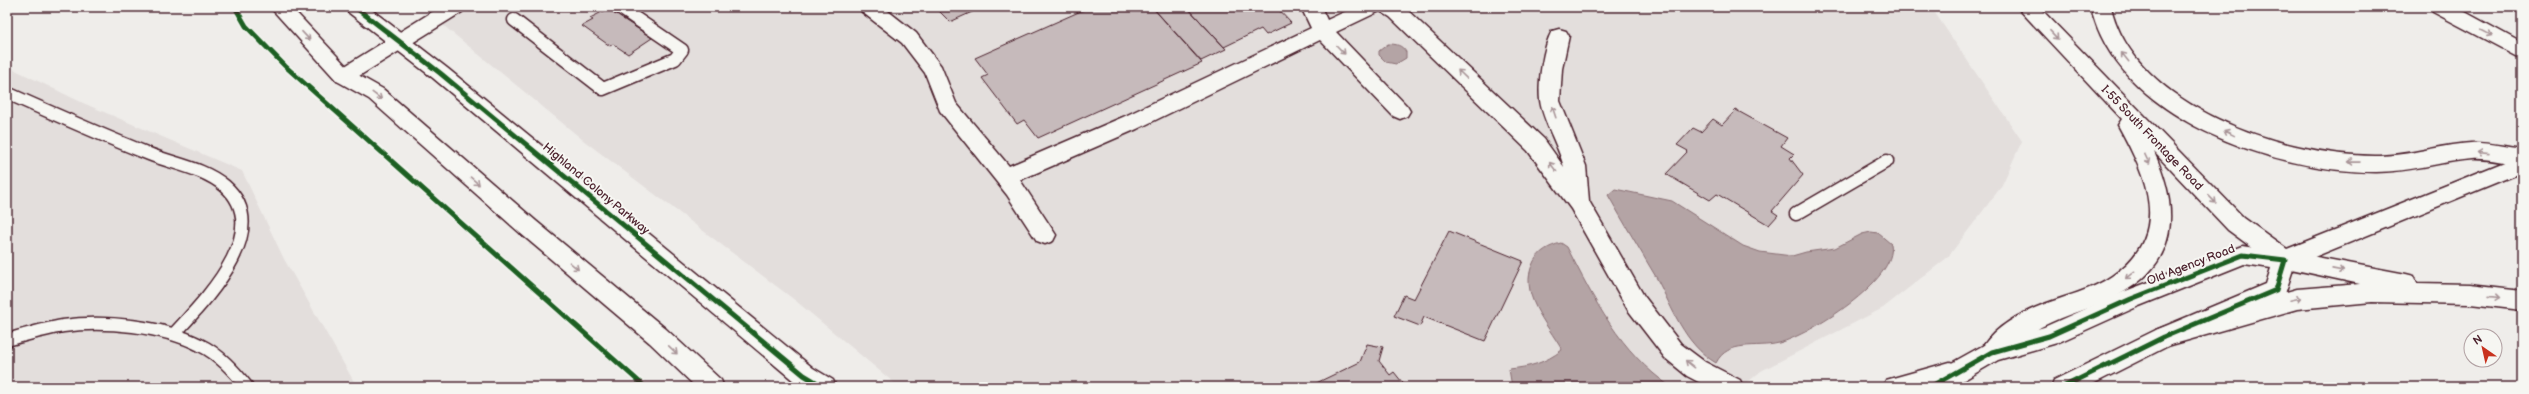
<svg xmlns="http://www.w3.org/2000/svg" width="2529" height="394" viewBox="0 0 2529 394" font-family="'Balsamiq Sans',sans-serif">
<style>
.built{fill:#e3dedc}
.water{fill:#b4a4a5;stroke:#8a6f74}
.building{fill:#c6babb;stroke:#4a1f2b}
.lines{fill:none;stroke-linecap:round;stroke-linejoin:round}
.service-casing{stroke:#4a1f2b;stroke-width:15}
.minor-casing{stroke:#4a1f2b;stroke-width:3}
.tertiary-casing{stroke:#4a1f2b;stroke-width:3}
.secondary-casing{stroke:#4a1f2b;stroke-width:3}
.motorway-casing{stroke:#4a1f2b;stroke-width:3}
.service{stroke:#f6f6f2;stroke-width:12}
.minor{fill:#f6f6f2;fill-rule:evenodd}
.tertiary{fill:#f6f6f2;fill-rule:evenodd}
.secondary{fill:#f6f6f2;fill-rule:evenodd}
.motorway{fill:#f6f6f2;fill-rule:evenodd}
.cycleway-casing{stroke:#f6f6f2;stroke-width:8}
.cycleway{stroke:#1b5e20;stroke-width:5}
.oneway{stroke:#a99598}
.labels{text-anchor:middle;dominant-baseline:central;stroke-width:4;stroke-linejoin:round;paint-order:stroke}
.street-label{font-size:12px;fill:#4a1f2b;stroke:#f6f6f2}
</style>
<rect width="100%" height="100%" fill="#efedea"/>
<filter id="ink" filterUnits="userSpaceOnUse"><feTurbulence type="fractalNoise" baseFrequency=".025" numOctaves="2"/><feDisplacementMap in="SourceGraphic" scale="8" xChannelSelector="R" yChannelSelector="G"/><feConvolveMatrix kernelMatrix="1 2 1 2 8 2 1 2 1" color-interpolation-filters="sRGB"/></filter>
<g filter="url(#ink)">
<path class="built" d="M421,7H1931L2022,141L2001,187L1948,257L1883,308L1761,371L1742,387H899L796,301L583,140Z
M7,66L83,103L242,171L284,259L357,387H7Z"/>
<path class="water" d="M1388,44C1396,44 1402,45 1406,52V58L1396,64L1386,62L1379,55V51Z
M1615,189L1672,201L1743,246L1760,252L1792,256L1806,252L1835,248L1862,234L1871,232L1878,233L1891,244C1899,280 1809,335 1779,343C1756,349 1728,339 1716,363C1684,344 1673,309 1656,277C1640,250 1624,223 1608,195Z
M1561,243L1567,247C1594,300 1620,352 1671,387H1512L1509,369C1530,367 1545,363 1562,350C1547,323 1517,293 1534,261C1540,251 1549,246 1561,243Z"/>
<path class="building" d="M935,7H983L950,22Z
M1090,7H1152L1202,63L1038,138L1024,120L1017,124L982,78L988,75L975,58Z
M1158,7H1187L1226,49L1201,61L1154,9Z
M1187,7H1266L1268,9L1276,7L1291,23L1266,35L1261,29L1224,47Z
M610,8L615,15L620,11L627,16L623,19L652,38L628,54L613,44L610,46L582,26L593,20L590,18Z
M1736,110L1787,138L1781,146L1794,154L1790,158L1803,175L1772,211L1778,215L1769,225L1717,194L1710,200L1666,174L1688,151L1677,145L1693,128L1701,132L1713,119L1722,125Z
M1449,231L1523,261L1485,341L1424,317L1420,326L1394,316L1404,295L1414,299Z
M1367,344L1383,347L1379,361L1390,375L1394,372L1406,387H1308L1360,362Z"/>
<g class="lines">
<defs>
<path id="service" d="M514,20L603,89L675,59L682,50L619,7
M7,93C54,114 101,135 149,154C174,164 204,168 225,186C275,230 205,300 174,334
M1796,214L1887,161
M7,340C25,335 44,329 63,326C104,320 163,326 200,345C219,354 234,371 247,387"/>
<path id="minor" d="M440,7H465L462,12L351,81L344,83L337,81L334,76L337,71Z
M859,7H883L916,33L941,66L956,103L1009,166L1123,117L1311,28L1301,7H1321L1327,20L1355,7H1404L1544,139L1564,167C1559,147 1542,119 1540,100C1538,83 1543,46 1552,31L1559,29L1566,31L1569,36L1562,69L1560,101L1586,166L1589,201L1644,296L1681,344L1705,362L1740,380L1743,387H1708L1687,376L1665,358L1628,310L1571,209L1528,151L1390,17L1380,11L1336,32L1407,106L1410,111L1407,116L1400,119L1393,116L1320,40L1137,129L1020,180L1056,235L1053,241L1045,244L1037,241L1007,195L940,111L925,73L902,43L862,12Z
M1950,362L1959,365L1962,372L1959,379L1933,387H1883L1886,380Z"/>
<path id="tertiary" d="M270,7H291L351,71L383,89L536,221L666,329L721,380L724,387H696L650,343L520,233L369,99L337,81Z
M345,7H368L447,68L813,368L833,380L836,387H803L795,382L433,78L348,12Z
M2243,246L2293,254L2296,260L2284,297L2172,344L2087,387H2051L2054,380L2156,330L2266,284L2271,268L2244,264L2139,306L2057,343L1998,360L1952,387H1918L1921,380L1984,345L2044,327L2123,292Z"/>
<path id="secondary" d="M2017,7H2039L2244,218L2287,249L2522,155V172L2285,269L2277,266L2228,230L2154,152C2180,209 2179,264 2118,295C2093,308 2066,314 2041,327C2030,333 2000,362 1992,362C1990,362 1986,360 1984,359L1980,352C1991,329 2019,314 2042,305C2065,296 2092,290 2112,276C2173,234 2147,178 2118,125L2122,119Z"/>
<path id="motorway" d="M2091,7H2111C2134,107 2285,156 2375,156C2411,156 2438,145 2471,143C2488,142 2505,147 2522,149V165C2505,163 2488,158 2471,159C2438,162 2411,172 2375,172C2275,172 2116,118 2091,7Z
M2430,7H2456L2522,43V59L2433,12Z
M2285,251L2406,274L2414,276L2417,283L2470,284L2522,290V310L2470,304L2372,302L2297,309L2164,347L2156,344L2152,337L2156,330L2164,327L2297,289L2360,284L2277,266L2274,260L2277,254Z"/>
</defs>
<use href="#service" class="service-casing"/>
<use href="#minor" class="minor-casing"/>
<use href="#tertiary" class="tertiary-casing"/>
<use href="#secondary" class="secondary-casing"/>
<use href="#motorway" class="motorway-casing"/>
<use href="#service" class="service"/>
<use href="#minor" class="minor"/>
<use href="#tertiary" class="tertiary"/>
<use href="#secondary" class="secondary"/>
<use href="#motorway" class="motorway"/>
<defs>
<path id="cycleway" d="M235,7L246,26L285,66L645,387
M355,7L440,73L804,375L824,387
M1930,387L1992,352L2049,336L2131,299L2243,255L2285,260L2276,290L2164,337L2063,387"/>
</defs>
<use href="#cycleway" class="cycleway-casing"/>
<use href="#cycleway" class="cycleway"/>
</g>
<defs><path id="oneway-shaft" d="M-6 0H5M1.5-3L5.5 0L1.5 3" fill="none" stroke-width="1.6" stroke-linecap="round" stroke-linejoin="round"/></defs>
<g class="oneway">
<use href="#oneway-shaft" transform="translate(2487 33) rotate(28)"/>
<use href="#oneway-shaft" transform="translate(2054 35) rotate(47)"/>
<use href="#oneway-shaft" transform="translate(306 36) rotate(47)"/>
<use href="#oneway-shaft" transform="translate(1341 50) rotate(46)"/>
<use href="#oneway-shaft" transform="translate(2125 57) rotate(-129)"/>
<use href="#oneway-shaft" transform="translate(1462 74) rotate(-136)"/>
<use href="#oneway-shaft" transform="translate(377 96) rotate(37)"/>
<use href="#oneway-shaft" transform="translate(1554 112) rotate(-108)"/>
<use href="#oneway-shaft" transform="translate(2229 133) rotate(-154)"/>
<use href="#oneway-shaft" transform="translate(2483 153) rotate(-174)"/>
<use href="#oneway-shaft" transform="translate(2147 159) rotate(65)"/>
<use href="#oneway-shaft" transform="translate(2354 162) rotate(-179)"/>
<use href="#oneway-shaft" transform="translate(1553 167) rotate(-127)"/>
<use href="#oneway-shaft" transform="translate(475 181) rotate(41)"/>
<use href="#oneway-shaft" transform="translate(2212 199) rotate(46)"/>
<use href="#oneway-shaft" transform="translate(574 266) rotate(40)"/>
<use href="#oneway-shaft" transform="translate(2338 270) rotate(11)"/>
<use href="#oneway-shaft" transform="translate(2130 275) rotate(141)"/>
<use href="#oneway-shaft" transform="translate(2495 297) rotate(6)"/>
<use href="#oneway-shaft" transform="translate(2296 299) rotate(-12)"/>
<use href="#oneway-shaft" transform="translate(673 350) rotate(44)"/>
<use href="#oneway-shaft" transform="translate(1690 364) rotate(-141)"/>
</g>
</g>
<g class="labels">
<g class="street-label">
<text transform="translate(2152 138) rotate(46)">I-55 South Frontage Road</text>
<text transform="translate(596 189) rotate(40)">Highland Colony Parkway</text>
<text transform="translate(2191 265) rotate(-21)">Old Agency Road</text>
</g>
</g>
<rect width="2529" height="394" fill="none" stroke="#f6f6f2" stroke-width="24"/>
<rect x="12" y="12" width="2505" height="370" fill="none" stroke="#4a1f2b" stroke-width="1.5" filter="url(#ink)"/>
<g transform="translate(2483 348) rotate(326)"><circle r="19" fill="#f6f6f2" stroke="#b1a0a2"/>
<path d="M0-3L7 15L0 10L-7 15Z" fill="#c8321e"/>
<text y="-6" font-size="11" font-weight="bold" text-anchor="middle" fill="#4a1f2b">N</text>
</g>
</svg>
